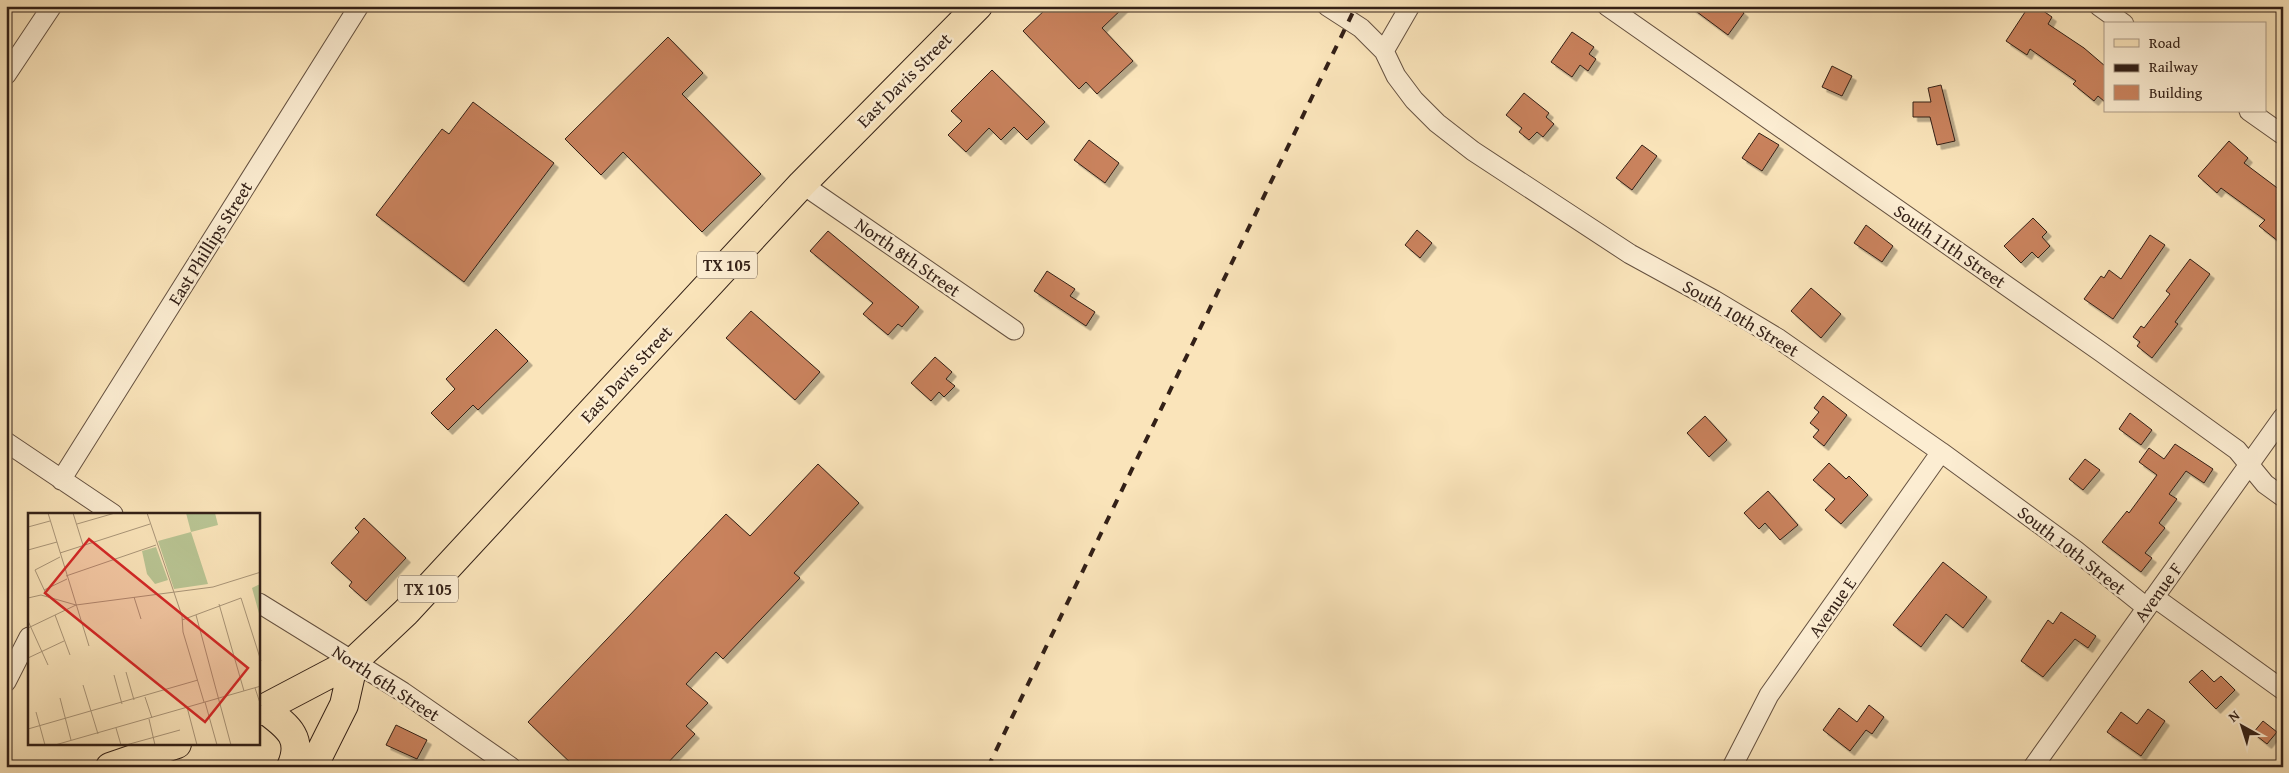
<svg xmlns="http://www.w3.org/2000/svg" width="2289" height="773" viewBox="0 0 2289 773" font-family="'Gentium Book Plus',serif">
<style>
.building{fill:#c9825d;stroke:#332017;filter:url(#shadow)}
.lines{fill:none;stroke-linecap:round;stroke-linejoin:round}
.street-casing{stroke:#655140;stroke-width:21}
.primary-casing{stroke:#332017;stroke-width:30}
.street{stroke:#fcedd2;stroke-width:19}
.primary{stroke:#fae4ba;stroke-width:28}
.rail{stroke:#332017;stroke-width:4;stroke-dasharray:9 9;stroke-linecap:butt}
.labels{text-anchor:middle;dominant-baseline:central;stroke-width:5;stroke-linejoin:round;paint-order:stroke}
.shield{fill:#fcedd2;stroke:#6f5e4f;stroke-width:1}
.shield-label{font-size:16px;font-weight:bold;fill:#332017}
.street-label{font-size:18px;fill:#332017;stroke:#fcedd2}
.inset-road{fill:none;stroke:#aa9679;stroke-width:1}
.view{fill:#d62828;fill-opacity:0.15;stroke:#d62828;stroke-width:2.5}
.inset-edge{fill:none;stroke:#332017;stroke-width:2.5}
</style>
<defs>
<filter id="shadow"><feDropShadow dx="4.5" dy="4.5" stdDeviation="0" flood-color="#0004"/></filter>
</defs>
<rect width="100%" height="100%" fill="#fae4ba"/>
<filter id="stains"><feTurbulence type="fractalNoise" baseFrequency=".004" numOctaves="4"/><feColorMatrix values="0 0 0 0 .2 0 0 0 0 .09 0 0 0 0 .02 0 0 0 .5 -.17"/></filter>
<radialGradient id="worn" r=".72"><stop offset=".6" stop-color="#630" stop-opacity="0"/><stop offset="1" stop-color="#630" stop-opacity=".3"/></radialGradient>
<path class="building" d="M1049,6H1125L1102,28L1133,61L1097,94L1086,82L1079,89L1023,31Z
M1689,6H1736L1744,13L1728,35Z
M2029,6H2036L2052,17L2048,24L2084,48L2105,66V102L2098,96L2094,101L2073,84L2076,81L2030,49L2027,55L2006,41Z
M1572,32L1594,47L1589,54L1596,59L1588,71L1580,65L1572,77L1551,62Z
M668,37L703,73L682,94L761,174L702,232L623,152L601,175L565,139Z
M1832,66L1852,76L1842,96L1822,87Z
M992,70L1045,122L1027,140L1014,127L1001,140L989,128L966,152L948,135L962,121L951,111Z
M1941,85L1955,141L1937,145L1930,117H1913V102H1931L1928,88Z
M1524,93L1549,113L1546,117L1554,124L1543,137L1537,132L1529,140L1519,132L1522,128L1506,115Z
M473,102L554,163L464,282L376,215L442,129L449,134Z
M1759,133L1779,145L1762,171L1742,158Z
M1089,140L1119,163L1105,183L1074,160Z
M2229,141L2248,158L2244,163L2280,190L2277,194L2283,199V245L2259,226L2265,220L2221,188L2217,193L2198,176Z
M1642,145L1657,156L1632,190L1616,178Z
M2033,218L2047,232L2042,237L2050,246L2038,258L2032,252L2021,263L2004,246Z
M1866,225L1893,246L1882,262L1854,243Z
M1417,230L1432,243L1420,258L1405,245Z
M828,231L919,307L902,327L898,324L888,335L863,314L873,303L810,251Z
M2150,235L2165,245L2113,319L2084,299L2101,276L2104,278L2109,270L2121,279Z
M2190,259L2210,274L2175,322L2178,324L2152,358L2137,346L2140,342L2133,337L2141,326L2144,328L2170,294L2166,291Z
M1047,271L1075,289L1070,296L1095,312L1086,326L1034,291Z
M1811,288L1841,314L1821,338L1791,311Z
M751,311L820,372L795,400L726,338Z
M496,329L528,361L478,410L473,405L448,430L431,413L455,389L446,379Z
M935,357L952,372L946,379L955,386L944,397L939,392L931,401L911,383Z
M1823,396L1847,415L1824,446L1813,437L1819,430L1810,423L1819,412L1814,408Z
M2130,413L2152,430L2141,445L2119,429Z
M1705,416L1727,440L1709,457L1687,433Z
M2175,444L2213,469L2204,483L2186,471L2169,494L2177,499L2159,523L2165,528L2145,553L2152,558L2141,572L2102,542L2127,511L2129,513L2157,475L2139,462L2149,448L2164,459Z
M2085,459L2100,470L2083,490L2069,479Z
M1829,463L1846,479L1849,476L1868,495L1841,524L1825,510L1835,499L1813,480Z
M818,464L859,503L794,573L800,578L723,659L716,652L686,684L708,703L686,726L695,734L664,767H575L528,722L726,514L750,536Z
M1768,491L1798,525L1780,540L1765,523L1759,529L1744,513Z
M364,518L406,558L366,601L349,586L352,582L331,563L359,532L355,528Z
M1943,562L1987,597L1963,628L1946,614L1921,647L1893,625Z
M2061,612L2096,636L2088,648L2075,639L2043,677L2021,661L2048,620L2053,624Z
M2202,670L2214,682L2221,676L2235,690L2216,709L2189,682Z
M1869,705L1884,717L1872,734L1866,730L1850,751L1823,730L1839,708L1857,722Z
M2148,709L2165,721L2141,756L2107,732L2121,712L2137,724Z
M2263,721L2277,732L2267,744L2253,733Z
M396,725L427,740L417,759L386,745Z"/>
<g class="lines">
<defs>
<path id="street" d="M1327,6L1361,28L1384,51L1396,76L1414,100L1437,123L1473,151L1630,254L1714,300L1779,339L1941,452L2075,550L2146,607
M1607,6L2101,352L2237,450L2265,484L2283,497
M2099,6L2124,24
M1384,51L1410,6
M6,75L52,6
M2249,111L2283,135
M802,184L1014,330
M6,442L113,514
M61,480L359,6
M2154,597L2283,690
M259,603L403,692L511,767
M6,682L29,637
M1732,767L1769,695L1941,452
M2033,767L2283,417"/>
<path id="primary" d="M263,708C285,725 305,736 291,767
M259,711L354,661
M110,767L177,744
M313,767L344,705L354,661L406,612L802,184L978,6"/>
</defs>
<use href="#street" class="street-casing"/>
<use href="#primary" class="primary-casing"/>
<use href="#street" class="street"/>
<use href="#primary" class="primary"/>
<path class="rail" d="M988,767L1356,6"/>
</g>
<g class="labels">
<g class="shield">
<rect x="697" y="251.5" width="60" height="27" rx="4"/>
<rect x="398" y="575.5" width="60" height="27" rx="4"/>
</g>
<g class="shield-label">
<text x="727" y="265">TX 105</text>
<text x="428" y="589">TX 105</text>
</g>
<g class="street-label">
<text transform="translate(904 80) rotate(-45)">East Davis Street</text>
<text transform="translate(210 243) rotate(-58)">East Phillips Street</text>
<text transform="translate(1950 246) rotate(35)">South 11th Street</text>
<text transform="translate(908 257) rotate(35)">North 8th Street</text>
<text transform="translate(1741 318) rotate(31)">South 10th Street</text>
<text transform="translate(626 374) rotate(-47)">East Davis Street</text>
<text transform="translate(2072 550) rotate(38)">South 10th Street</text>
<text transform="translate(2158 592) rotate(-54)">Avenue F</text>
<text transform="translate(1832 607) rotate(-55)">Avenue E</text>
<text transform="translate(386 683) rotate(33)">North 6th Street</text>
</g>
</g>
<g transform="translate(28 513)">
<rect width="232" height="232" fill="#fae4ba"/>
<path d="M158,0H187L190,12L163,19L180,71L146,76L130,28L163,19ZM128,34L140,67L127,71L119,61L114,38ZM232,71V104L224,75Z" fill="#b9c594"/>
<path class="inset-road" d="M20,0L61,133M45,0L55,32M119,0L154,103L155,119L176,189M49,11L87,0M0,14L22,8M0,37L29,29M32,40L122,11M7,57L19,83M7,57L32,44M38,63L128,32M16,77L39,66M106,84L113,106M0,85L13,82L48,92M191,91L216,178M27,102L42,142M168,102L203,232M154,107L213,85L233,148M0,108L20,152M0,115L48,92L185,74L233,59M0,145L36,128M98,159L106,187M86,162L94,191M55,172L70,221M227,175L233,193M117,184L124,205M32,185L43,227M177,189L189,232M159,194L169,232M8,199L17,232M121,206L127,232M88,215L93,232M0,216L170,167M27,232L233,173M98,232L152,217"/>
<path class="view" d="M61,26L220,155L177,209L17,80Z"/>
<rect width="232" height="232" class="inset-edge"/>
</g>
<rect width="2289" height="773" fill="none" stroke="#fae4ba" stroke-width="25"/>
<rect x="8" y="8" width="2274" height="758" fill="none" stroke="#332017" stroke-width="2.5"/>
<rect x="12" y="12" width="2264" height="748" fill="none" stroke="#332017"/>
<rect x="2104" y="22" width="162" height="90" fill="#fcedd2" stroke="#ac9b87"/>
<rect x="2114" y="39" width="25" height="8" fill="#fae4ba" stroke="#ac9b87"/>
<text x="2149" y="48" font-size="15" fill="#332017">Road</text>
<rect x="2114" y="64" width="25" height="8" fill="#332017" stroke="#ac9b87"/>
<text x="2149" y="72" font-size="15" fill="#332017">Railway</text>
<rect x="2114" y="85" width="25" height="15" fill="#c9825d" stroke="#ac9b87"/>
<text x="2149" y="98" font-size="15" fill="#332017">Building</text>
<g transform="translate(2242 726) rotate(321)" stroke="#fcedd2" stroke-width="4" paint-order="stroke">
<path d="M0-4L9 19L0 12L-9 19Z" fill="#332017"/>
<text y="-8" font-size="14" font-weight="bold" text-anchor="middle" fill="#332017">N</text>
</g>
<rect width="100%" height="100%" filter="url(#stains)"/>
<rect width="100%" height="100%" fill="url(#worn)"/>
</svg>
